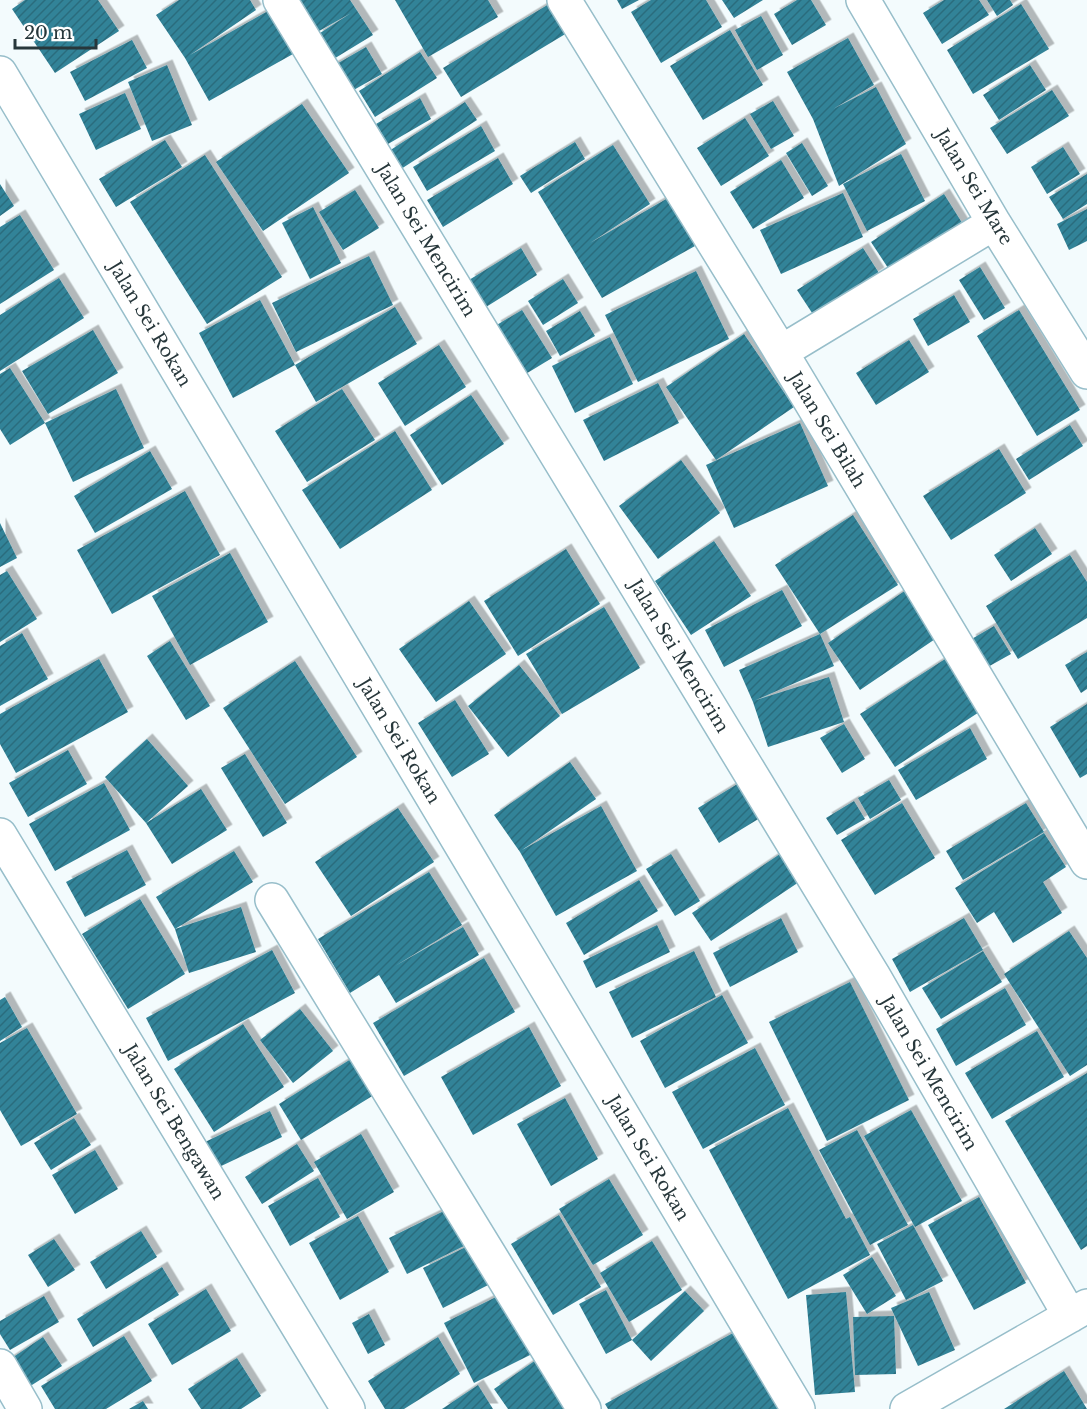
<svg xmlns="http://www.w3.org/2000/svg" width="1087" height="1409" viewBox="0 0 1087 1409" font-family="'Libre Baskerville',serif">
<style>
.building{fill:url(#building-hatch);filter:url(#shadow)}
.lines{fill:none;stroke-linecap:round;stroke-linejoin:round}
.minor-casing{stroke:#97beca;stroke-width:36}
.minor{stroke:#fff;stroke-width:33}
.labels{text-anchor:middle;dominant-baseline:central;stroke-width:6;stroke-linejoin:round;paint-order:stroke}
.street-label{font-size:18px;fill:#27373b;stroke:#fff}
</style>
<defs>
<pattern id="building-hatch" width="6" height="6" patternUnits="userSpaceOnUse" patternTransform="scale(1.5)"><rect width="6" height="6" fill="#328398"/><path d="M-1 1l2-2M0 6l6-6M5 7l2-2" fill="none" stroke="#2a6c7d"/></pattern>
<filter id="shadow"><feDropShadow dx="5.5" dy="-5.5" stdDeviation="0" flood-color="#0004"/></filter>
</defs>
<rect width="100%" height="100%" fill="#f3fbfd"/>
<path class="building" d="M25,0H98L119,31L55,73L12,9Z
M179,0H250L256,10L190,55L268,11L293,54L209,101L185,58L156,15Z
M284,0H350L373,35L332,60L317,35L351,13L305,39Z
M395,0H488L498,17L428,57Z
M617,0H639L622,9Z
M651,0H706L722,27L661,63L631,12Z
M722,0H763L734,18Z
M797,0H811L826,25L792,45L774,14Z
M944,0H979L989,15L942,44L923,13Z
M987,0H1010L1013,5L997,16Z
M549,4L567,33L461,97L443,68Z
M1021,4L1049,49L973,94L947,50Z
M761,16L783,55L757,70L735,30Z
M730,30L763,85L703,120L670,66Z
M848,38L874,85L833,109L876,87L906,144L839,186L813,119L787,72Z
M132,40L147,68L85,101L70,72Z
M366,47L382,74L343,96L328,69Z
M420,52L437,78L375,117L359,91Z
M167,65L192,125L152,141L128,82Z
M1030,65L1046,90L999,120L983,95Z
M1052,90L1069,116L1007,154L990,128Z
M125,93L141,129L96,150L79,114Z
M420,98L431,119L388,144L376,124Z
M773,101L794,136L771,149L750,114Z
M465,102L477,120L401,169L389,151Z
M302,104L349,173L263,231L216,162Z
M745,118L769,156L721,186L697,148Z
M481,126L495,151L427,191L413,167Z
M165,140L182,167L116,207L99,179Z
M575,142L585,159L531,193L520,176Z
M802,143L828,186L812,196L786,153Z
M613,145L650,204L590,243L668,198L695,246L602,298L538,192Z
M1063,147L1080,174L1047,194L1031,167Z
M901,154L925,201L867,231L843,184Z
M205,155L249,224L244,228L249,224L282,277L207,324L130,202Z
M498,158L513,184L443,227L427,200Z
M781,160L804,198L753,229L730,192Z
M1087,174V204L1063,219L1049,197Z
M0,184L14,206L0,216Z
M355,190L379,228L343,250L319,212Z
M843,193L863,237L781,274L760,230Z
M944,194L969,234L892,274L871,242Z
M313,207L341,263L310,279L282,223Z
M1087,209V241L1069,250L1057,224Z
M20,215L54,270L0,304V227Z
M521,248L537,275L486,307L469,280Z
M863,248L879,273L849,292L818,322L797,290Z
M369,256L393,305L296,352L272,303Z
M980,267L1005,308L984,320L959,280Z
M696,271L729,339L638,382L605,315Z
M59,278L84,318L0,371V315Z
M563,279L578,303L543,325L528,301Z
M954,295L970,322L928,346L913,319Z
M260,300L295,365L233,398L199,333Z
M395,307L417,344L316,402L295,365Z
M522,310L552,358L524,375L495,326Z
M1019,310L1080,410L1037,436L977,336Z
M580,311L595,336L560,356L546,331Z
M93,330L118,373L48,414L22,371Z
M744,334L794,407L716,460L666,387Z
M610,337L633,384L575,413L552,366Z
M909,340L929,372L876,405L856,373Z
M439,345L466,387L405,426L378,383Z
M10,368L45,423L10,445L0,429V374Z
M658,383L679,423L604,461L583,420Z
M116,389L144,448L73,482L45,423Z
M342,389L375,440L307,482L275,431Z
M471,395L504,444L442,485L410,435Z
M800,423L828,486L734,528L706,465Z
M1070,425L1083,446L1029,480L1016,459Z
M395,431L432,490L340,549L302,490Z
M999,449L1026,493L951,540L923,496Z
M150,451L172,489L95,533L74,496Z
M681,460L720,513L658,559L619,506Z
M185,491L220,555L112,614L77,550Z
M853,515L898,585L820,634L775,565Z
M0,523L17,558L0,567Z
M1035,528L1052,554L1011,581L994,555Z
M714,541L751,596L691,635L655,581Z
M566,549L600,604L518,656L484,601Z
M230,553L268,622L190,665L152,596Z
M1070,555L1087,582V618L1018,659L986,606Z
M7,571L37,619L0,642V575Z
M912,586L944,633L860,690L828,643Z
M782,590L802,626L724,667L705,630Z
M469,601L506,654L436,702L399,649Z
M604,607L640,668L562,714L526,654Z
M994,626L1011,654L986,668L970,640Z
M22,633L48,679L0,706V646Z
M820,634L834,666L756,700L829,677L844,722L768,747L753,702L739,670Z
M170,641L210,706L186,720L147,656Z
M956,652L990,705L895,767L860,714Z
M1087,652V689L1081,693L1065,665Z
M99,659L128,712L16,773L0,744V714Z
M295,661L357,757L285,804L223,708Z
M519,665L560,716L508,757L468,706Z
M455,700L489,754L452,777L418,723Z
M1087,704V774L1080,778L1050,727Z
M844,724L865,759L842,773L820,738Z
M970,728L987,759L916,800L898,770Z
M147,739L188,786L146,823L105,777Z
M68,750L87,784L28,817L9,783Z
M245,754L287,823L263,837L221,768Z
M570,762L596,799L522,850L601,806L637,871L556,916L520,852L494,815Z
M889,780L901,800L870,819L858,798Z
M104,783L130,830L55,871L29,824Z
M739,783L760,818L719,843L698,808Z
M201,789L227,830L172,864L146,823Z
M854,801L865,819L837,835L826,818Z
M902,803L935,858L875,895L841,840Z
M1026,803L1044,832L963,880L946,851Z
M398,808L434,862L351,916L315,862Z
M1044,833L1066,867L1043,882L1062,913L1013,943L994,912L977,923L955,888Z
M127,850L146,885L85,917L66,882Z
M234,851L253,882L175,929L156,897Z
M671,854L700,901L675,916L646,869Z
M780,854L799,882L711,941L692,913Z
M429,872L462,925L395,966L463,927L479,955L396,1003L379,975L350,993L318,939Z
M639,880L658,911L584,955L566,923Z
M140,899L185,974L128,1009L82,934Z
M241,907L256,952L189,973L175,929Z
M781,918L798,952L730,987L713,953Z
M964,918L983,950L910,992L892,959Z
M657,925L670,952L596,988L583,961Z
M1069,931L1087,958V1065L1070,1076L1004,974Z
M272,950L295,993L168,1061L146,1018Z
M694,951L716,997L632,1038L609,992Z
M983,951L1002,982L941,1019L922,988Z
M484,958L515,1012L404,1076L373,1023Z
M850,982L909,1100L827,1141L769,1022Z
M1005,988L1026,1025L956,1066L936,1029Z
M722,995L748,1043L665,1088L640,1041Z
M5,997L22,1027L0,1041V1000Z
M300,1009L333,1051L293,1083L260,1040Z
M243,1024L284,1087L214,1132L174,1069Z
M529,1027L561,1086L473,1135L441,1077Z
M27,1028L77,1114L21,1146L0,1110V1043Z
M1037,1031L1064,1077L992,1119L965,1073Z
M755,1048L785,1105L703,1149L672,1092Z
M359,1054L382,1090L301,1140L279,1104Z
M1087,1073V1246L1081,1250L1005,1121Z
M565,1098L598,1159L551,1186L517,1124Z
M788,1108L846,1219L850,1217L870,1255L788,1299L709,1150Z
M911,1110L962,1201L915,1227L864,1136Z
M270,1111L282,1137L217,1168L205,1142Z
M74,1118L91,1145L51,1170L34,1143Z
M857,1130L908,1225L870,1245L819,1150Z
M361,1134L394,1192L347,1219L314,1162Z
M297,1144L314,1171L262,1204L245,1177Z
M95,1150L118,1189L75,1214L52,1175Z
M318,1178L340,1217L290,1246L268,1206Z
M609,1179L643,1235L593,1265L559,1209Z
M979,1197L1026,1283L974,1310L928,1225Z
M450,1208L468,1244L407,1274L389,1238Z
M559,1215L601,1287L553,1315L511,1244Z
M358,1216L389,1272L340,1300L309,1243Z
M913,1225L943,1281L906,1300L877,1244Z
M141,1231L157,1257L106,1289L90,1262Z
M54,1239L75,1270L48,1287L28,1255Z
M652,1241L682,1290L629,1322L600,1273Z
M474,1243L494,1282L443,1308L423,1268Z
M872,1257L896,1296L867,1314L843,1275Z
M162,1267L179,1295L93,1347L77,1319Z
M206,1289L231,1331L172,1365L148,1324Z
M606,1290L632,1340L606,1354L579,1304Z
M685,1291L704,1311L651,1361L632,1340Z
M846,1292L855,1392L815,1395L806,1295Z
M929,1292L955,1350L918,1366L891,1308Z
M504,1293L534,1353L474,1383L444,1323Z
M44,1296L59,1322L10,1350L0,1334V1321Z
M369,1314L385,1345L368,1354L352,1323Z
M894,1316L896,1374L855,1375L853,1317Z
M742,1328L787,1409H608L605,1404Z
M124,1336L152,1381L106,1409H55L41,1386Z
M43,1337L62,1366L24,1390L6,1362Z
M438,1337L460,1374L404,1409H385L368,1381Z
M237,1358L261,1396L241,1409H201L188,1389Z
M536,1360L570,1409H508L494,1389Z
M1064,1371L1087,1409H1004Z
M478,1385L493,1409H442Z
M143,1401L148,1409H129Z"/>
<g class="lines">
<defs>
<path id="minor" d="M280,0L873,975L1070,1316
M564,0L781,352L1087,862
M863,0L994,223L1087,372
M0,73L798,1409
M781,352L994,223
M0,835L348,1409
M272,900L584,1409
M0,1366L25,1409
M907,1409L1087,1306"/>
</defs>
<use href="#minor" class="minor-casing"/>
<use href="#minor" class="minor"/>
</g>
<g class="labels">
<g class="street-label">
<text transform="translate(974 187) rotate(59)">Jalan Sei Mare</text>
<text transform="translate(426 240) rotate(59)">Jalan Sei Mencirim</text>
<text transform="translate(150 324) rotate(59)">Jalan Sei Rokan</text>
<text transform="translate(827 430) rotate(59)">Jalan Sei Bilah</text>
<text transform="translate(679 656) rotate(59)">Jalan Sei Mencirim</text>
<text transform="translate(399 741) rotate(59)">Jalan Sei Rokan</text>
<text transform="translate(929 1073) rotate(60)">Jalan Sei Mencirim</text>
<text transform="translate(174 1122) rotate(59)">Jalan Sei Bengawan</text>
<text transform="translate(648 1158) rotate(59)">Jalan Sei Rokan</text>
</g>
</g>
<path d="M15 39v9h81v-9" fill="none" stroke="#27373b" stroke-width="3"/>
<text x="24" y="39" font-size="18" fill="#27373b" stroke="#ffffff" stroke-width="4.5" paint-order="stroke">20 m</text>
</svg>
